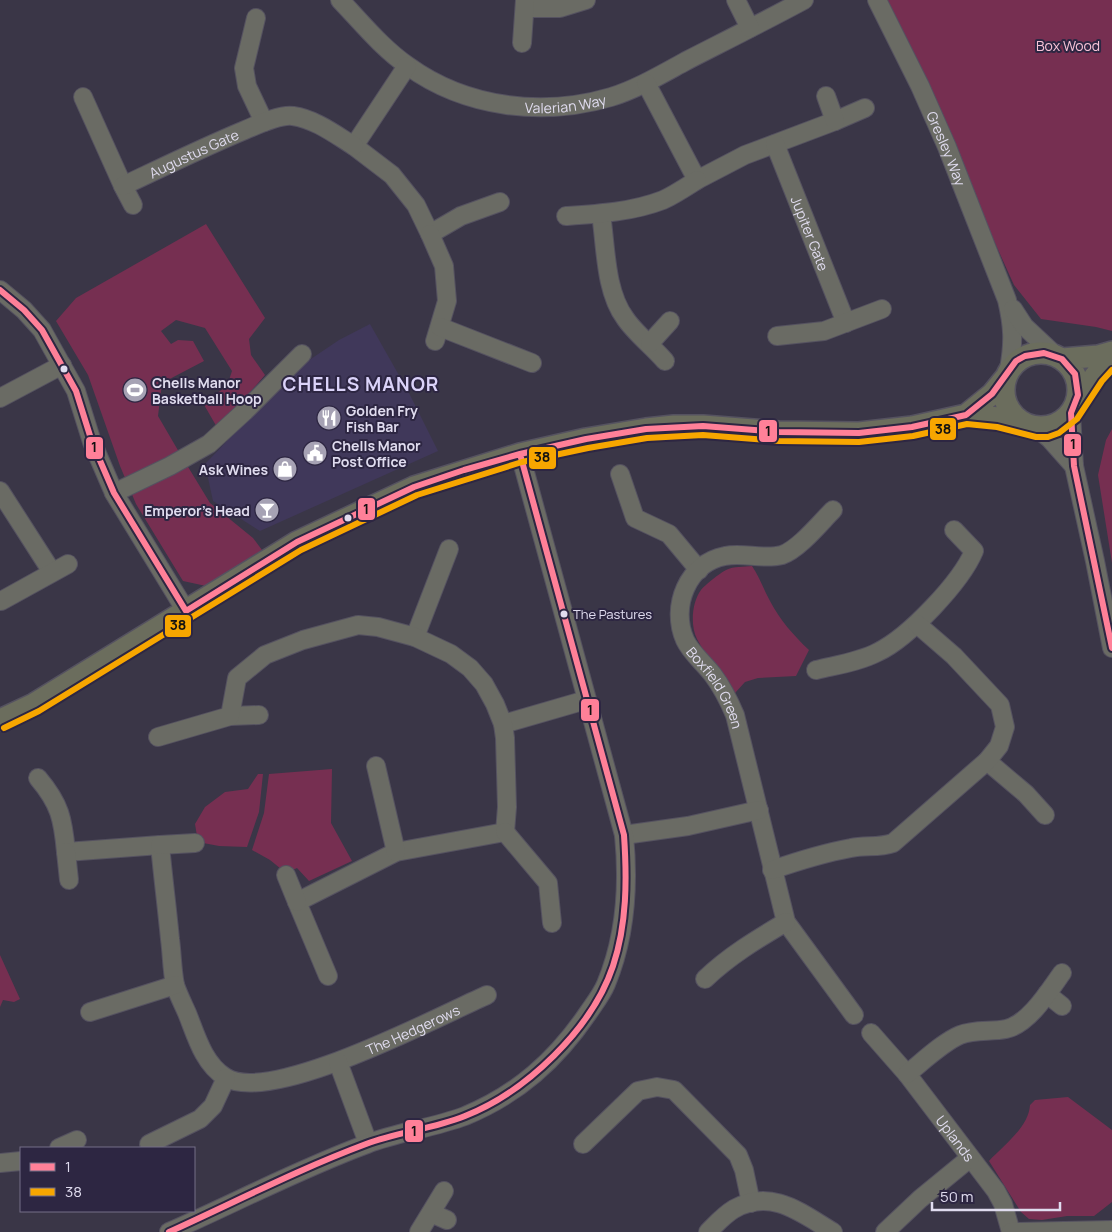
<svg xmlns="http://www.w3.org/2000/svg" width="1112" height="1232" viewBox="0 0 1112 1232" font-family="Manrope,sans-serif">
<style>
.built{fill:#40385a}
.green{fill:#762f51}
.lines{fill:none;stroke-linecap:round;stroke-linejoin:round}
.minor-casing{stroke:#555260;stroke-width:20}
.major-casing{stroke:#555260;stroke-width:24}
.minor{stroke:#6a6b64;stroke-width:18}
.major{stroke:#6b6d5d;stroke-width:21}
.bus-1-casing{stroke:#2d2642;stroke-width:10}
.bus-2-casing{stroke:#2d2642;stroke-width:10}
.bus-1{stroke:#ff8098;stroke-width:6}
.bus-2{stroke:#f7a600;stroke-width:6}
.bus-dot{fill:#e0dcef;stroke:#2d2642;stroke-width:2}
.labels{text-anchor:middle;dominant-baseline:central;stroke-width:4;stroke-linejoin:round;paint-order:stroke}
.bus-label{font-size:13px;fill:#e0dcef;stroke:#2d2642;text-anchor:start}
.park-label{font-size:14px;fill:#f9c3d7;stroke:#2d2642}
.street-label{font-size:14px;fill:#e0dcef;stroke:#2d2642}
.poi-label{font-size:14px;font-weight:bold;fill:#e0dcef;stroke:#2d2642;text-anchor:start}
.district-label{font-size:19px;font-weight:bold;letter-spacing:1px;fill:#dbd3f9;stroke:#2d2642}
.line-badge{stroke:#2d2642;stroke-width:2}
.pale-badge-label{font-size:14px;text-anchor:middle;font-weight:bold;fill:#111}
</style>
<rect width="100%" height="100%" fill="#3a3647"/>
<path class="built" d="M370,324L409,393L438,451L260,531L213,501L205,464L296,369L339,340Z"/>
<path class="green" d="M885,0H1112V331L1096,327L1041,319L1014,285Z
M206,224L265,318L249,339L251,355L265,375L218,429L203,403L227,386L232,371L205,328L176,320L161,331L171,344L178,340L193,341L204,361L162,383L158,416L179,452L210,503L253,538L262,550L206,586L183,581L136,504L120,466L88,375L56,321L76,298Z
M1112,429V563L1098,475L1106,440Z
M752,566C760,578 764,590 770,601C780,620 794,636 809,650L796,676L758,678L745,682L735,693C724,674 707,659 697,639C690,625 692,602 701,590C705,585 720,573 726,570C734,566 744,567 752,566Z
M332,769L331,823L352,861L309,881L297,868L286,873L270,860L252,850L264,813L269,774Z
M258,774H263L259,812L247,847L219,846L198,842L195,824L205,807L225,792L248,789Z
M0,955L20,999L14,1002L3,1000L0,1007Z
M1068,1097L1112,1130V1202L1094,1216H1067L1042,1220L1029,1219L1021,1212L989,1161C1003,1146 1029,1127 1030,1105L1035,1100Z"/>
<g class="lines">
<defs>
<g id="minor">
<path id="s1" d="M340,0C362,23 382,48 408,66C466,108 543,117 611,97C637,89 662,74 686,61C725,41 765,21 804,0"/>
<path d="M736,0L750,28"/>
<path id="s2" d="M877,0L920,86L947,147L1007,300C1013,326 1014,342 1009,369"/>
<path d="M525,8H560L586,0"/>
<path d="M256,18L244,68L247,86L264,122"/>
<path d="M522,43L525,0"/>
<path d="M407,66L354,146L392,175L416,205L430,234L461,216L500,202"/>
<path d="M646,83L697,180L745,155L835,121L865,108"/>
<path d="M826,96L835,121"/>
<path d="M83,97L123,186L133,205"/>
<path id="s3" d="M775,144L846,323"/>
<path id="s4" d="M123,186C163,167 204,147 245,130C257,125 280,114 293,116C315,119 336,135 354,146"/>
<path d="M601,214C606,247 605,291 625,318C634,332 653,347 665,361"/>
<path d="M566,216C598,214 632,212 663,200C674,195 686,187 697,180"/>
<path d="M430,234L444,266L447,301L435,341"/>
<path d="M0,290L24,310L42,330L76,391L92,442L114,493L186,611"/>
<path d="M1013,309L1024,326L1055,355"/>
<path d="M440,327L532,363"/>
<path d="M777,336L824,331L882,309"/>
<path d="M650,343L670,321"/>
<path d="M0,398L62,365"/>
<path d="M1071,413L1074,466L1095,561L1112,648"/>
<path d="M1037,428L1050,439L1074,466"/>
<path d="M620,474L635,518L669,534L699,570"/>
<path d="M0,491L52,572"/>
<path d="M114,493L170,466L209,444L245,411L302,354"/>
<path id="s5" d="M833,510C820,523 799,549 782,555C763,560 743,552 725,556C688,563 670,606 685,640C691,653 704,663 713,675C722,687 729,701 735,715L786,922L854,1015"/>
<path d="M1,601L68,564"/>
<path d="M415,637L449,549"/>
<path d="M816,670C836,665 859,662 878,652C909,637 961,582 974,551L954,530"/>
<path d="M230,716L259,715"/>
<path d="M503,724L586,700"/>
<path d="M158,737L230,716L237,678L265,655L303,640L358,625L378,627L415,637L451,654L470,668L484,684L495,704L503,724L505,738L507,807L505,832L396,852L297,902L328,976"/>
<path d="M987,761L1026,794L1045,815"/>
<path d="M376,766L396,852"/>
<path id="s6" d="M38,778C60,804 63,819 66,852L160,845C163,877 167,908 170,939C172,954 172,970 175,985C178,994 183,1004 187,1013C196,1035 203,1063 225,1077C270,1106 439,1016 487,995"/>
<path d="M505,832L548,883L552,923"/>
<path d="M624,835L688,826L759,810"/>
<path d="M160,845L195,843"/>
<path d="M66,852L69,880"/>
<path d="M772,870C798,861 824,853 851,848C865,845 879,848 893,843L987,761L999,746L1005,727L1000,705L954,656L917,624"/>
<path d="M286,875L297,902"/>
<path d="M705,979C729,956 757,939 786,922"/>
<path d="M1047,994L1062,1006"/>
<path d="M90,1012L175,985"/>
<path id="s7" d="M871,1033L907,1074L996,1191L1003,1204L1011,1232"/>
<path d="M338,1062L368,1143"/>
<path d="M907,1074C921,1063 943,1042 960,1035C974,1029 991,1032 1006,1029C1029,1024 1049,991 1062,973"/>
<path d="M149,1144L200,1119L213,1106L226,1078"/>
<path d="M583,1144L638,1091L657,1087L674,1090L738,1155L744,1170L751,1203"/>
<path d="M59,1148L77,1140"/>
<path d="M0,1163L21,1161"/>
<path d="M431,1213L447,1220"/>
<path d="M169,1232C235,1203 299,1169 367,1144C398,1132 433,1128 465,1116C518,1094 556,1060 588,1013C594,1004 602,994 606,984C626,936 629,886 624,835L520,454"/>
<path d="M419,1232L444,1191"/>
<path d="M708,1232C716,1224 724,1215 734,1209C772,1188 801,1213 833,1232"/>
<path d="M885,1232L920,1199L970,1158"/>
<path d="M1011,1232L1112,1230"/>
</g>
<path id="major" d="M1004 390a37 37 0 1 1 74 0a37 37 0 1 1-74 0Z
M1062,359L1098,356L1112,352
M1076,405L1095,376L1112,356
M966,415L992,394L1005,378
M0,720L34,704L297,542L414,487L520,454L586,439L646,429L674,426H703L779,432L859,433L912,427L966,415L999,418L1024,424"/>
</defs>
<use href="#minor" class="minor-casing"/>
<use href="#major" class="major-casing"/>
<use href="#minor" class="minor"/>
<use href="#major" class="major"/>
<defs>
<path id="bus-1" d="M0,290L24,310L42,330L76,391L92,442L114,493L186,611
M186,611L297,542L414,487L464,470L520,454L586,439L646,429L703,426L779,432L859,433L912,427L966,415L992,394L1016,361L1025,356L1044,353L1062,359L1075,374L1078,395L1071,413L1074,466L1112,648
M169,1232C235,1202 299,1169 366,1144C398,1132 433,1129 465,1116C526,1092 592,1029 613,966C627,924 627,879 624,835L520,454"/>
<path id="bus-2" d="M4,728L39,711L301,550L417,495L522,462L588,448L647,438L703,435L779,441L859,442L913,436L967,424L997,427L1036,437H1048L1059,433L1077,419L1102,381L1112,370"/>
</defs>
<use href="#bus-1" class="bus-1-casing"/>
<use href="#bus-2" class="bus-2-casing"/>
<use href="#bus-1" class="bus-1"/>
<use href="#bus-2" class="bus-2"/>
</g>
<defs>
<symbol id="stadium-disc" viewBox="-11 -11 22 22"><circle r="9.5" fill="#a6a2b4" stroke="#2d2642"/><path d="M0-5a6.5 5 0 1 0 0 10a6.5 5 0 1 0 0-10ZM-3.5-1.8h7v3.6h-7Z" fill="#fff"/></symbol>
<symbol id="restaurant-disc" viewBox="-11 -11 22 22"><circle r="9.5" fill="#a6a2b4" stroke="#2d2642"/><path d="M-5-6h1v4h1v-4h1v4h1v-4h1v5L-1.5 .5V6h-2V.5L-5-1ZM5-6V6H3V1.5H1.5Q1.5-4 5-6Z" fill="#fff"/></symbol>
<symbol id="civic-disc" viewBox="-11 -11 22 22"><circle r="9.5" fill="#a6a2b4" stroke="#2d2642"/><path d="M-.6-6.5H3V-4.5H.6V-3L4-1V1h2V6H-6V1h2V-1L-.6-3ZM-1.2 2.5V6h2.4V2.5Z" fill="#fff"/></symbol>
<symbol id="shop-disc" viewBox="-11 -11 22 22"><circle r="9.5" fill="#a6a2b4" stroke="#2d2642"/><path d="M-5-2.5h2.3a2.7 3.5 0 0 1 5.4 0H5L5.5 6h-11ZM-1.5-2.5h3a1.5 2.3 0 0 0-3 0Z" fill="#fff"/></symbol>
<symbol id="bar-disc" viewBox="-11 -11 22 22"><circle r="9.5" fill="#a6a2b4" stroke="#2d2642"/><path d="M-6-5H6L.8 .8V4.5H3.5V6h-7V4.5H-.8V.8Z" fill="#fff"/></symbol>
</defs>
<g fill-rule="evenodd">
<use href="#stadium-disc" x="121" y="376" width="28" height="28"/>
<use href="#restaurant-disc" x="315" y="404" width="28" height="28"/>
<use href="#civic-disc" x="301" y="439" width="28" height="28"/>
<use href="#shop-disc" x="271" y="455" width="28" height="28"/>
<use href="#bar-disc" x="253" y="496" width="28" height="28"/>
</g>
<g class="bus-dot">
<circle cx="64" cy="369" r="4.5"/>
<circle cx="348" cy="518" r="4.5"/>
<circle cx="564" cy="614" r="4.5"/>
</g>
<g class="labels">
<g class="bus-label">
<text x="573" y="614">The Pastures</text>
</g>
<g class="park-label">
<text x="1068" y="45">Box Wood</text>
</g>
<g class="street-label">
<text stroke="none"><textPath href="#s1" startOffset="261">Valerian Way</textPath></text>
<text stroke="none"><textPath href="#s2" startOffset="164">Gresley Way</textPath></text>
<text stroke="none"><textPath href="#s4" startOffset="78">Augustus Gate</textPath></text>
<text stroke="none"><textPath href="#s3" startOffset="96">Jupiter Gate</textPath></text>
<text stroke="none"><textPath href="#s5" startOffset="289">Boxfield Green</textPath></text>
<text stroke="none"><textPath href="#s6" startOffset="620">The Hedgerows</textPath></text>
<text stroke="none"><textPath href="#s7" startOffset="135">Uplands</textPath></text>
</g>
<g class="poi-label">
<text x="152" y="382">Chells Manor<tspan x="152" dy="16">Basketball Hoop</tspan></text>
<text x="346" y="410">Golden Fry<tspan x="346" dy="16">Fish Bar</tspan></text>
<text x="332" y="445">Chells Manor<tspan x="332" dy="16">Post Office</tspan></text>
<text x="268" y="469" text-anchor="end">Ask Wines</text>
<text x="250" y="510" text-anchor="end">Emperor's Head</text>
</g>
<g class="district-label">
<text x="361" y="384">CHELLS MANOR</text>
</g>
</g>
<g class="line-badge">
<rect x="929" y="417" width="28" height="24" rx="5" fill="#f7a600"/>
<rect x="758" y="419" width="20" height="24" rx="5" fill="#ff8098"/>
<rect x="1063" y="433" width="19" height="24" rx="5" fill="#ff8098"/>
<rect x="85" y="436" width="19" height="24" rx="5" fill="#ff8098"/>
<rect x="528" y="446" width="29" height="24" rx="5" fill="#f7a600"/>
<rect x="357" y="497" width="19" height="24" rx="5" fill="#ff8098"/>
<rect x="164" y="614" width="28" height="24" rx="5" fill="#f7a600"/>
<rect x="580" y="698" width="20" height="24" rx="5" fill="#ff8098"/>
<rect x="404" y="1119" width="20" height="24" rx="5" fill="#ff8098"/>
</g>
<g class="pale-badge-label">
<text x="943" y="434">38</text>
<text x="768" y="436">1</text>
<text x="1073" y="449">1</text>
<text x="94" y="452">1</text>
<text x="542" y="462">38</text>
<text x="366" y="514">1</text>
<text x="178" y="630">38</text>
<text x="590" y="715">1</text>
<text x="414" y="1136">1</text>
</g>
<rect x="20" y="1147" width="175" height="65" fill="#2d2642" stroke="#756f87"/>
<rect x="30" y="1163" width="25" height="8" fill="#ff8098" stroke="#756f87"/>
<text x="65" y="1172" font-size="15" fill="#e0dcef">1</text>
<rect x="30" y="1188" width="25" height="8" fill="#f7a600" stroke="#756f87"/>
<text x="65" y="1197" font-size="15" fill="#e0dcef">38</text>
<path d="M932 1202v8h128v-8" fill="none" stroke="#e0dcef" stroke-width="2.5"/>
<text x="940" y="1202" font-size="15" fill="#e0dcef" stroke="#2d2642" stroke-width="4" paint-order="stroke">50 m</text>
</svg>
